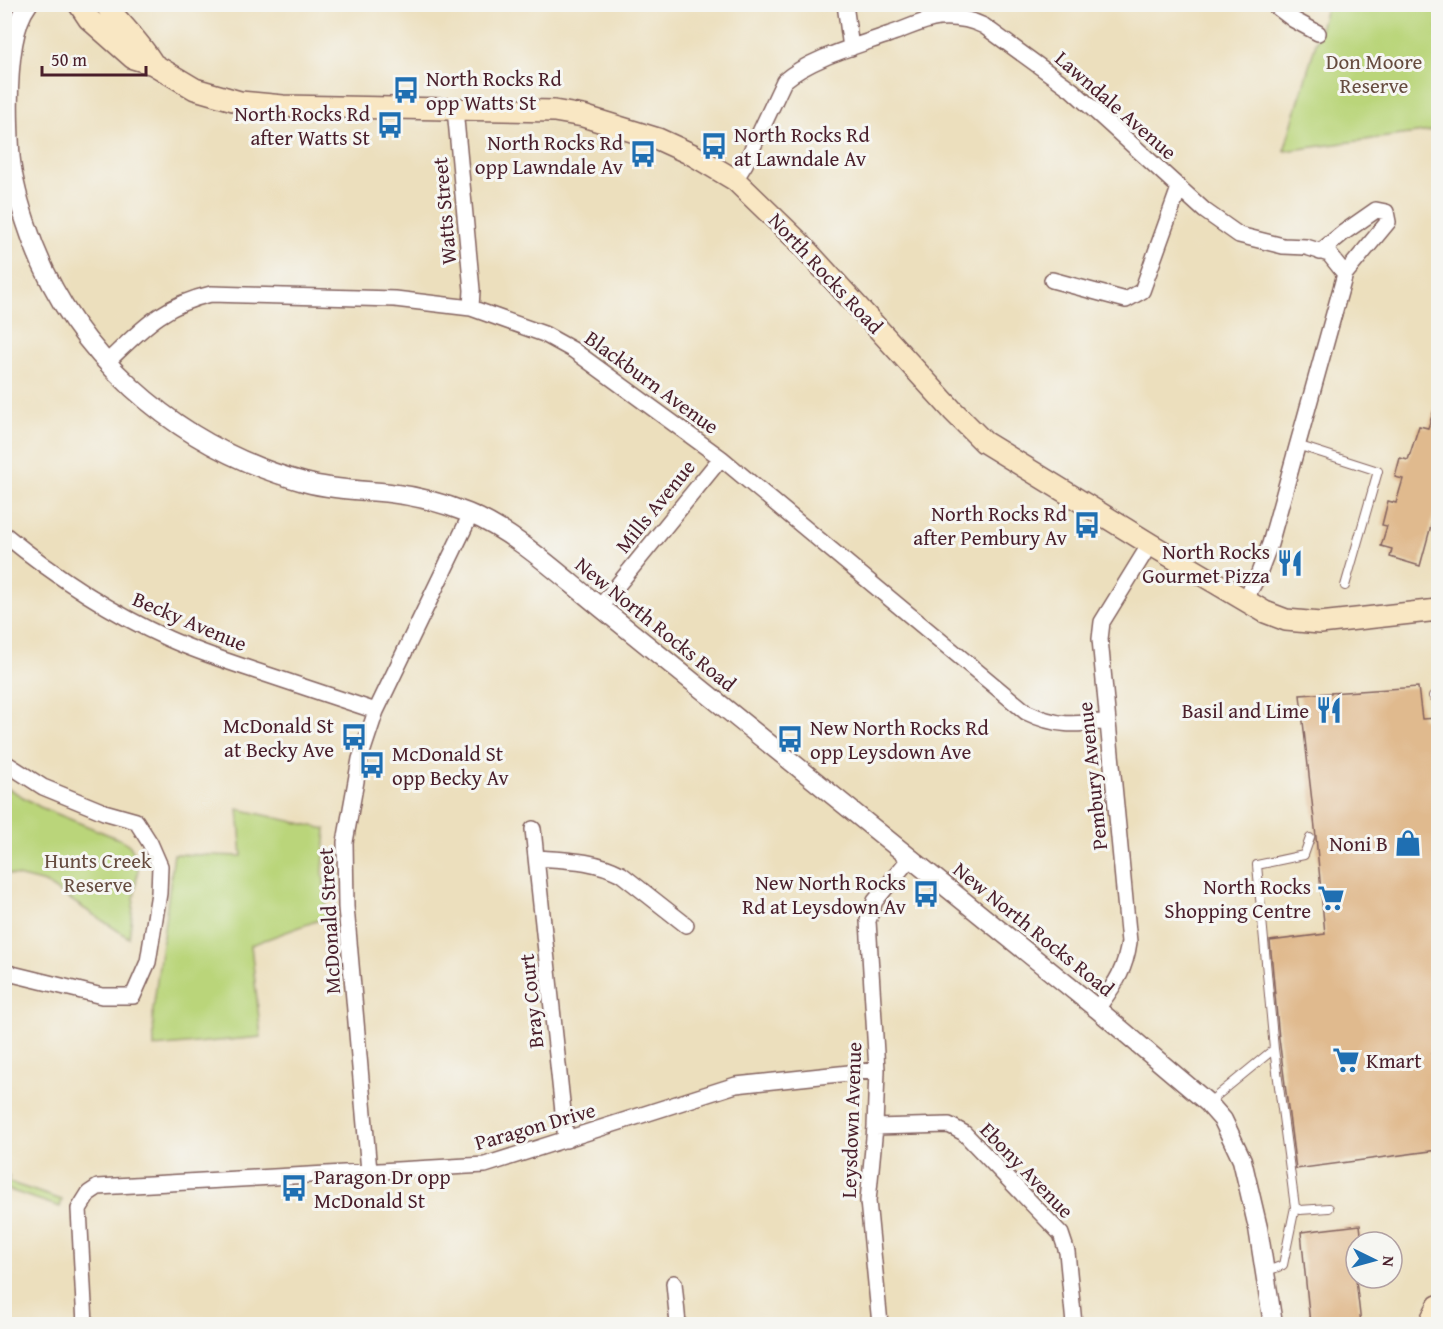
<svg xmlns="http://www.w3.org/2000/svg" width="1443" height="1329" viewBox="0 0 1443 1329" font-family="'Gentium Book Plus',serif">
<style>
.green{fill:#bad57a;stroke:#827a52;stroke-width:1.5}
.building{fill:#e0ba8e}
.lines{fill:none;stroke-linecap:round;stroke-linejoin:round}
.service-casing{stroke:#83625e;stroke-width:10}
.minor-casing{stroke:#83625e;stroke-width:18}
.tertiary-casing{stroke:#83625e;stroke-width:21}
.secondary-casing{stroke:#83625e;stroke-width:24}
.service{stroke:#fff;stroke-width:8}
.minor{stroke:#fff;stroke-width:15}
.tertiary{stroke:#fff;stroke-width:18}
.secondary{stroke:#f9e7c3;stroke-width:21}
.labels{text-anchor:middle;dominant-baseline:central;stroke-width:6;stroke-linejoin:round;paint-order:stroke}
.park-label{font-size:21px;fill:#664c3f;stroke:#f6f6f2}
.poi-label{font-size:21px;fill:#4a1f2b;stroke:#f6f6f2;text-anchor:end}
.street-label{font-size:21px;fill:#4a1f2b;stroke:#f6f6f2}
</style>
<rect width="100%" height="100%" fill="#f6f6f2"/>
<filter id="ink" filterUnits="userSpaceOnUse"><feTurbulence type="fractalNoise" baseFrequency=".0167" numOctaves="2"/><feDisplacementMap in="SourceGraphic" scale="12" xChannelSelector="R" yChannelSelector="G"/><feConvolveMatrix kernelMatrix="1 2 1 2 8 2 1 2 1" color-interpolation-filters="sRGB"/></filter>
<filter id="wash" filterUnits="userSpaceOnUse"><feTurbulence type="fractalNoise" baseFrequency=".008" numOctaves="4" result="noise"/><feDisplacementMap in="SourceGraphic" scale="24" xChannelSelector="R" yChannelSelector="G"/><feGaussianBlur stdDeviation="1.35" result="paint"/><feColorMatrix in="noise" values="0 0 0 0 0 0 0 0 0 0 0 0 0 0 0 0 0 1.4 0 .05"/><feComposite in="paint" operator="in"/></filter>
<g filter="url(#wash)">
<rect width="100%" height="100%" fill="#ecdfbd"/>
<path class="green" d="M1327,5H1438V130L1284,151Z
M4,786L40,807L124,841L130,846L137,858L138,869L129,938L45,883L5,873Z
M238,809L326,829L323,871L327,917L251,945L261,1037L154,1047L153,1010L174,854L242,856Z
M5,1175L9,1176L8,1182L62,1200L60,1207L6,1189L5,1192Z"/>
<g id="blocks">
<path class="building" d="M1436,404H1438V500L1420,566L1390,557L1392,549L1381,546L1387,526L1382,525L1388,501L1396,503L1403,479L1395,477L1400,458L1408,460L1419,426L1428,428Z
M1418,687L1422,719L1438,718V1054H1432L1438,1150L1296,1169L1279,1038L1270,941L1325,934L1316,837L1300,695Z
M1360,1225L1362,1242L1352,1244L1361,1324H1310L1301,1232Z"/>
</g>
</g>
<g filter="url(#ink)">
<use href="#blocks" fill-opacity="0" stroke="#83625e" stroke-width="1.5"/>
<g class="lines">
<defs>
<path id="service" d="M1297,445L1378,471L1345,586
M1433,696L1438,697
M1274,1049L1257,865L1304,855L1310,838
M1208,1103L1274,1049L1295,1207L1300,1210L1329,1208
M1265,1272L1283,1265L1295,1207"/>
<path id="minor" d="M845,4L851,48
M1273,4L1294,20L1318,33
M455,109L472,290L471,308
M735,180L745,164L784,81C811,58 857,46 890,34C906,29 922,20 939,18C955,17 970,19 984,26L1072,90L1205,211L1239,235L1283,246L1306,247L1329,254L1345,274L1270,544L1257,578L1244,601
M4,201L18,197
M1320,252L1343,233L1376,210L1386,212L1388,222L1345,274
M1052,280L1126,300L1142,291L1179,188
M106,363C141,330 162,305 211,294L395,299L471,308L544,334L573,350L721,458L1026,712C1057,727 1074,725 1107,721
M4,534C55,576 109,612 169,639C198,652 229,662 259,672C298,685 337,698 376,711
M600,607L721,458
M4,762L43,787L104,812L136,821L150,843L160,866L159,893L148,962L133,996H102L4,972
M533,829L566,1140
M537,858C567,860 595,860 621,874L686,925
M1097,1009C1114,985 1125,972 1129,942L1100,639L1102,622L1150,544
M875,1127L949,1125L964,1133L1061,1234L1067,1252L1074,1324
M369,1171L346,907L345,842L360,759L376,711L471,514
M674,1283L678,1324
M85,1324L79,1209L89,1193L98,1187L485,1165L736,1085L877,1070
M880,1324L868,1201L875,1127L877,1070L868,921L875,901L910,858"/>
<path id="tertiary" d="M28,4C5,34 8,112 10,149C11,174 18,199 26,223C67,352 175,447 304,482C333,490 361,490 390,493C416,496 443,503 468,513C515,532 560,575 600,607L1097,1009L1208,1103L1223,1120L1242,1160L1258,1228L1273,1324"/>
<path id="secondary" d="M79,4L89,19L133,58L153,64L195,89L240,102L283,106L554,111L583,116L658,139L693,155L735,180L798,241L953,411L984,442L1150,544L1265,612L1286,620L1320,623L1438,610
M105,4C121,25 139,41 153,64
M1429,1324L1438,1306"/>
</defs>
<use href="#service" class="service-casing"/>
<use href="#minor" class="minor-casing"/>
<use href="#tertiary" class="tertiary-casing"/>
<use href="#secondary" class="secondary-casing"/>
<use href="#service" class="service"/>
<use href="#minor" class="minor"/>
<use href="#tertiary" class="tertiary"/>
<use href="#secondary" class="secondary"/>
</g>
</g>
<defs>
<symbol id="bus-bare" viewBox="-9 -9 18 18"><path d="M-5-6H5V4H4V6H2V4H-2V6H-4V4H-5ZM-3.5-4V0h7V-4ZM-3.5 1.2v1.5H-2V1.2ZM2 1.2v1.5H3.5V1.2Z" fill="#1f6fb2" stroke="#f6f6f2" stroke-width="2.5" paint-order="stroke"/></symbol>
<symbol id="restaurant-bare" viewBox="-9 -9 18 18"><path d="M-5-6h1v4h1v-4h1v4h1v-4h1v5L-1.5 .5V6h-2V.5L-5-1ZM5-6V6H3V1.5H1.5Q1.5-4 5-6Z" fill="#1f6fb2" stroke="#f6f6f2" stroke-width="2.5" paint-order="stroke"/></symbol>
<symbol id="shop-bare" viewBox="-9 -9 18 18"><path d="M-5-2.5h2.3a2.7 3.5 0 0 1 5.4 0H5L5.5 6h-11ZM-1.5-2.5h3a1.5 2.3 0 0 0-3 0Z" fill="#1f6fb2" stroke="#f6f6f2" stroke-width="2.5" paint-order="stroke"/></symbol>
<symbol id="supermarket-bare" viewBox="-9 -9 18 18"><path d="M-6-5.5h2.5l.6 2H6L4.5 2H-2.5L-4.4-4H-6ZM-1.5 3.2a1.3 1.3 0 1 0 .1 0ZM3 3.2a1.3 1.3 0 1 0 .1 0Z" fill="#1f6fb2" stroke="#f6f6f2" stroke-width="2.5" paint-order="stroke"/></symbol>
</defs>
<g fill-rule="evenodd">
<use href="#bus-bare" x="387" y="71" width="38" height="38"/>
<use href="#bus-bare" x="371" y="106" width="38" height="38"/>
<use href="#bus-bare" x="695" y="127" width="38" height="38"/>
<use href="#bus-bare" x="624" y="135" width="38" height="38"/>
<use href="#bus-bare" x="1068" y="506" width="38" height="38"/>
<use href="#restaurant-bare" x="1271" y="544" width="38" height="38"/>
<use href="#restaurant-bare" x="1310" y="691" width="38" height="38"/>
<use href="#bus-bare" x="335" y="718" width="38" height="38"/>
<use href="#bus-bare" x="771" y="720" width="38" height="38"/>
<use href="#bus-bare" x="353" y="746" width="38" height="38"/>
<use href="#shop-bare" x="1389" y="824" width="38" height="38"/>
<use href="#bus-bare" x="907" y="875" width="38" height="38"/>
<use href="#supermarket-bare" x="1312" y="879" width="38" height="38"/>
<use href="#supermarket-bare" x="1327" y="1041" width="38" height="38"/>
<use href="#bus-bare" x="275" y="1169" width="38" height="38"/>
</g>
<g class="labels">
<g class="park-label">
<text x="1374" y="61">Don Moore<tspan x="1374" dy="24">Reserve</tspan></text>
<text x="98" y="860">Hunts Creek<tspan x="98" dy="24">Reserve</tspan></text>
</g>
<g class="poi-label">
<text x="426" y="78" text-anchor="start">North Rocks Rd<tspan x="426" dy="24">opp Watts St</tspan></text>
<text x="370" y="113">North Rocks Rd<tspan x="370" dy="24">after Watts St</tspan></text>
<text x="734" y="134" text-anchor="start">North Rocks Rd<tspan x="734" dy="24">at Lawndale Av</tspan></text>
<text x="623" y="142">North Rocks Rd<tspan x="623" dy="24">opp Lawndale Av</tspan></text>
<text x="1067" y="513">North Rocks Rd<tspan x="1067" dy="24">after Pembury Av</tspan></text>
<text x="1270" y="551">North Rocks<tspan x="1270" dy="24">Gourmet Pizza</tspan></text>
<text x="1309" y="710">Basil and Lime</text>
<text x="334" y="725">McDonald St<tspan x="334" dy="24">at Becky Ave</tspan></text>
<text x="810" y="727" text-anchor="start">New North Rocks Rd<tspan x="810" dy="24">opp Leysdown Ave</tspan></text>
<text x="392" y="753" text-anchor="start">McDonald St<tspan x="392" dy="24">opp Becky Av</tspan></text>
<text x="1388" y="843">Noni B</text>
<text x="906" y="882">New North Rocks<tspan x="906" dy="24">Rd at Leysdown Av</tspan></text>
<text x="1311" y="886">North Rocks<tspan x="1311" dy="24">Shopping Centre</tspan></text>
<text x="1366" y="1060" text-anchor="start">Kmart</text>
<text x="314" y="1176" text-anchor="start">Paragon Dr opp<tspan x="314" dy="24">McDonald St</tspan></text>
</g>
<g class="street-label">
<text transform="translate(1116 105) rotate(41)">Lawndale Avenue</text>
<text transform="translate(444 211) rotate(-95)">Watts Street</text>
<text transform="translate(826 273) rotate(47)">North Rocks Road</text>
<text transform="translate(652 382) rotate(36)">Blackburn Avenue</text>
<text transform="translate(655 506) rotate(-51)">Mills Avenue</text>
<text transform="translate(190 621) rotate(23)">Becky Avenue</text>
<text transform="translate(656 624) rotate(39)">New North Rocks Road</text>
<text transform="translate(1092 776) rotate(-96)">Pembury Avenue</text>
<text transform="translate(329 921) rotate(-93)">McDonald Street</text>
<text transform="translate(1034 929) rotate(39)">New North Rocks Road</text>
<text transform="translate(531 1001) rotate(-96)">Bray Court</text>
<text transform="translate(851 1120) rotate(-88)">Leysdown Avenue</text>
<text transform="translate(535 1126) rotate(-16)">Paragon Drive</text>
<text transform="translate(1027 1170) rotate(46)">Ebony Avenue</text>
</g>
</g>
<rect width="1443" height="1329" fill="none" stroke="#f6f6f2" stroke-width="24"/>
<g transform="translate(1374 1260) rotate(95)"><circle r="28" fill="#f6f6f2" stroke="#b1a0a2" stroke-width="1.5"/>
<path d="M0-4.5L10 22L0 15L-10 22Z" fill="#1f6fb2"/>
<text y="-9" font-size="16" font-weight="bold" text-anchor="middle" fill="#4a1f2b">N</text>
</g>
<path d="M42 66v9h104v-9" fill="none" stroke="#4a1f2b" stroke-width="3"/>
<text x="51" y="66" font-size="18" fill="#4a1f2b" stroke="#f6f6f2" stroke-width="4.5" paint-order="stroke">50 m</text>
</svg>
